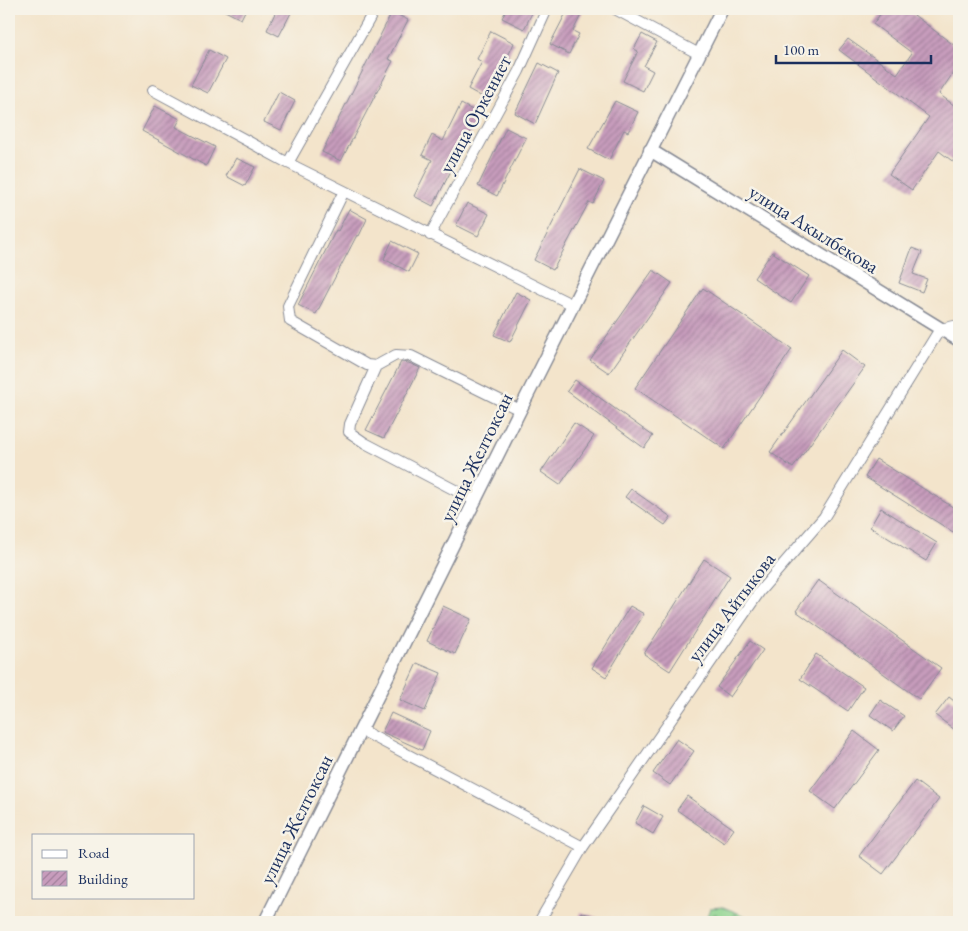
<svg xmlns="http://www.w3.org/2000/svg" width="968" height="931" viewBox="0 0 968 931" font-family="'EB Garamond',serif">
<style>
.cemetery{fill:url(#cemetery-stones);stroke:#548176}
.building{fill:url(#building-hatch)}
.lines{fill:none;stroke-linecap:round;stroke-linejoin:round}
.minor-casing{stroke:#878a94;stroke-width:12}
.tertiary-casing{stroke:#878a94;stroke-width:15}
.minor{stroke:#fff;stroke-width:10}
.tertiary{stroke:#fff;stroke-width:12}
.labels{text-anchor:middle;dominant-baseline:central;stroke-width:5;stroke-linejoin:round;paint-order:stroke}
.street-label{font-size:20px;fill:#1b2f5e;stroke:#f7f3e8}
</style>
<defs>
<pattern id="cemetery-stones" width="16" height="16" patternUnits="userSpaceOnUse" patternTransform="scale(1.25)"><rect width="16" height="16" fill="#8cd38d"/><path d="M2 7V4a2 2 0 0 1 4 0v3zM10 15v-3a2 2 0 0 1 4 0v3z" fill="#78b57c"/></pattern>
<pattern id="building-hatch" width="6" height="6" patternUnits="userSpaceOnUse" patternTransform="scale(1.25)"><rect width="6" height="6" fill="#c79cbc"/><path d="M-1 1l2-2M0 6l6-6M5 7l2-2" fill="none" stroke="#a1809c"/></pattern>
</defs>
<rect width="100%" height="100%" fill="#f7f3e8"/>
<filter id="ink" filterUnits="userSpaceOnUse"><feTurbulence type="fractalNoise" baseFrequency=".02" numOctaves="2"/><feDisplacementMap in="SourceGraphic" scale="10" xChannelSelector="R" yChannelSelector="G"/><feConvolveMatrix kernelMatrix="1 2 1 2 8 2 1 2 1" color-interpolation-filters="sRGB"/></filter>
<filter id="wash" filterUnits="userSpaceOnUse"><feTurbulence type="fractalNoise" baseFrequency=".0096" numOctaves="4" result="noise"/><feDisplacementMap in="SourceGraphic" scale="20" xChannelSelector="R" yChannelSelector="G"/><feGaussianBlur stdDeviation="1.12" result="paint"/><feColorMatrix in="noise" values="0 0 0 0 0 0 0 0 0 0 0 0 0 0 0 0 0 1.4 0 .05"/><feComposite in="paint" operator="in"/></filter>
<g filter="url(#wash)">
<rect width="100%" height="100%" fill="#f3e4cb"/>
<path class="cemetery" d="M723,907L760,922H705L710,908Z"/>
<g id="blocks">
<path class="building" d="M221,9H246L241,19Z
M277,9H293L279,36L267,30Z
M507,9H534L524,29L502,18Z
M568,9H584L573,31L579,34L569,54L550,44Z
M884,9H906L959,49V64L939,94L959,109V166L939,151L912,190L889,174L929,117L839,50L848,39L897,74L912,53L873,24Z
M392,12L408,20L388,59L393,61L341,161L322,152Z
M491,31L514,43L488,100L468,89L482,62L477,59Z
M642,34L657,42L644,66L653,71L643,91L623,81L638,51L634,49Z
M209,50L226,59L208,93L191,85Z
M539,63L558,73L535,124L515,113Z
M279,92L295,101L281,130L264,122Z
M615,101L638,112L628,132L624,130L609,160L588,149Z
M461,104L480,114L433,206L414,196L432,160L422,155L432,135L443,141Z
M155,106L180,119L176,127L215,147L206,166L142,131Z
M506,128L526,138L497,196L478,186Z
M236,158L255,167L245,186L226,176Z
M580,169L604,181L593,204L589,202L553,270L534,260Z
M467,203L489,214L478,236L456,225Z
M349,209L367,219L359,236L357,235L316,314L298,305L336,230L338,231Z
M392,241L418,254L409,272L384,259Z
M912,248L922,252L913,274L927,279L922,292L899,283Z
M772,252L809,276L791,303L754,278Z
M653,270L672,283L609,373L590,360Z
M703,288L792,349L724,449L635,388Z
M516,292L531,300L510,342L494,335Z
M842,350L865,367L793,468L770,452Z
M401,362L409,363L420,368L384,438L366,430Z
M575,380L653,436L644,448L567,391Z
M574,423L594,436L560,485L541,472Z
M876,459L959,511V522L953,532L865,477Z
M631,489L671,517L665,525L625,497Z
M881,508L937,543L926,561L870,527Z
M704,559L730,576L670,671L644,654Z
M818,580L941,668L919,699L796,611Z
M443,606L471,619L455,654L427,641Z
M630,606L644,614L606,677L592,668Z
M750,641L763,650L730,697L717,687Z
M816,654L864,687L848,711L800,679Z
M417,663L441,673L425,711L400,700Z
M949,697L959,705V733L935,715Z
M880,700L904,716L893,731L870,715Z
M391,713L430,731L422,750L382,732Z
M854,731L879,750L835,809L810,791Z
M677,739L694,751L670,785L653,773Z
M915,781L939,799L883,874L859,856Z
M687,796L734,829L724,843L677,810Z
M644,806L663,817L653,834L635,823Z
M581,912L608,921V922H578Z"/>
</g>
</g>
<g filter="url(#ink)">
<use href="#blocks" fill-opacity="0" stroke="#878a94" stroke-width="1"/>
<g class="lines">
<defs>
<path id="minor" d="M615,9L699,54
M153,90L288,163L573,305
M288,163L375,9
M344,191L288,306L290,321L367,365L376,366L396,355L411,356L520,410
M430,235L519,71L547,9
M376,366L350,424L349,432L365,443L476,501
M361,730L583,847
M539,922L583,847L760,591L824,517L940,329L959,325"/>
<path id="tertiary" d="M650,150L959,340
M265,922L520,410L722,9"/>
</defs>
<use href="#minor" class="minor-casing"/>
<use href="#tertiary" class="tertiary-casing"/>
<use href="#minor" class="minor"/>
<use href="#tertiary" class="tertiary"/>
</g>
</g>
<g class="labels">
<g class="street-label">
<text transform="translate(475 114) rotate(-62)">улица Оркениет</text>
<text transform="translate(814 229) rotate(32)">улица Акылбекова</text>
<text transform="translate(476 457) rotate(-64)">улица Желтоксан</text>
<text transform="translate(731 607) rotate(-53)">улица Айтыкова</text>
<text transform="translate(296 819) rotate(-64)">улица Желтоксан</text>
</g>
</g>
<rect width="968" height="931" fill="none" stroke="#f7f3e8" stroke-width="30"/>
<rect x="32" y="834" width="162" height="65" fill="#f7f3e8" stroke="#9fa5b1"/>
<rect x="42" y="850" width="25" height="8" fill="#ffffff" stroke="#9fa5b1"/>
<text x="78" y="858" font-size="15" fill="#1b2f5e">Road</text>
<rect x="42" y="871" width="25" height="15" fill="url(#building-hatch)" stroke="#9fa5b1"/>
<text x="78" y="884" font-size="15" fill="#1b2f5e">Building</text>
<path d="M776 55v8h155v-8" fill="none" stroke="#1b2f5e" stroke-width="2.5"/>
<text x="783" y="55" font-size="15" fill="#1b2f5e" stroke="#f7f3e8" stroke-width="4" paint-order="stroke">100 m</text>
</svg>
